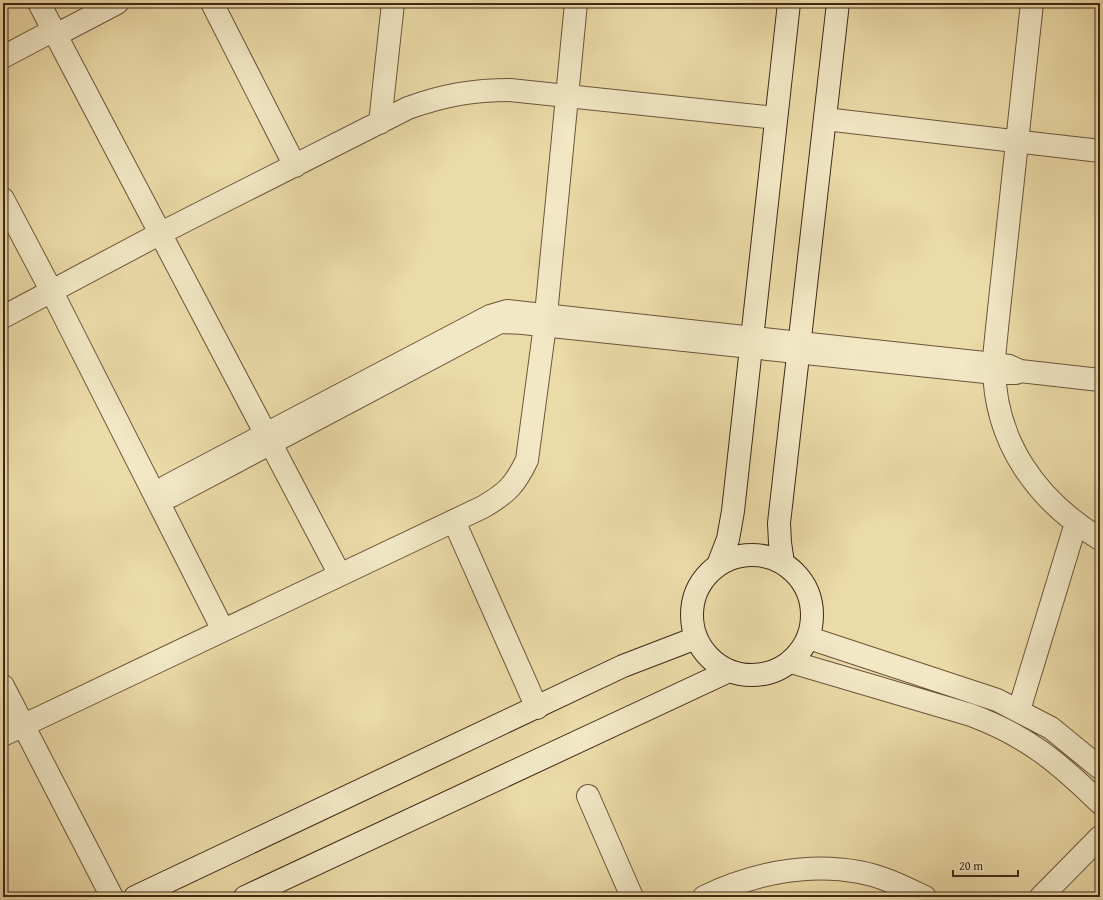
<svg xmlns="http://www.w3.org/2000/svg" width="1103" height="900" viewBox="0 0 1103 900" font-family="'Gentium Book Plus',serif">
<style>
.lines{fill:none;stroke-linecap:round;stroke-linejoin:round}
.street-casing{stroke:#6c543b;stroke-width:24}
.secondary-casing{stroke:#412717;stroke-width:24}
.street{stroke:#f2e8c6;stroke-width:22}
.secondary{stroke:#f2e8c6;stroke-width:22}
</style>
<rect width="100%" height="100%" fill="#ebdba8"/>
<filter id="stains"><feTurbulence type="fractalNoise" baseFrequency=".005" numOctaves="4"/><feColorMatrix values="0 0 0 0 .2 0 0 0 0 .09 0 0 0 0 .02 0 0 0 .5 -.17"/></filter>
<radialGradient id="worn" r=".72"><stop offset=".6" stop-color="#630" stop-opacity="0"/><stop offset="1" stop-color="#630" stop-opacity=".3"/></radialGradient>
<g class="lines">
<defs>
<path id="street" d="M39,3L340,575
M212,3L295,166
M1032,3L997,328C996,340 994,353 994,365C994,441 1036,500 1100,539
M56,35L117,3
M3,57L54,30
M825,119L1100,151
M380,123L393,3
M3,199L52,292L223,630
M507,311L994,364L1009,366L1020,371L1016,373H995L523,323L500,322L173,495L168,497L163,494V489L169,485L490,316Z
M3,317L161,233L408,108C444,95 473,90 510,90L776,118
M1020,371L1100,380
M454,521L537,708
M809,638L997,700L1051,728L1100,768
M791,662L971,715C1027,736 1058,762 1100,803
M3,686L112,897
M1019,710L1076,523
M3,735L483,507C507,493 515,485 527,460L545,325L576,3
M588,796L632,897
M704,897C751,874 807,862 859,872C882,876 904,887 925,897
M1041,897L1100,837"/>
<path id="secondary" d="M692 615a60 60 0 1 1 120 0a60 60 0 1 1-120 0Z
M783,563L780,543L779,523L838,3
M718,565L728,539L733,511L789,3
M135,897L623,666L696,638
M245,897L729,671"/>
</defs>
<use href="#street" class="street-casing"/>
<use href="#secondary" class="secondary-casing"/>
<use href="#street" class="street"/>
<use href="#secondary" class="secondary"/>
</g>
<rect width="1103" height="900" fill="none" stroke="#ebdba8" stroke-width="16"/>
<rect x="4" y="4" width="1095" height="892" fill="none" stroke="#412717" stroke-width="2"/>
<rect x="8" y="8" width="1087" height="884" fill="none" stroke="#412717"/>
<path d="M953 870v6h65v-6" fill="none" stroke="#412717" stroke-width="2"/>
<text x="959" y="870" font-size="12" fill="#412717" stroke="#f2e8c6" stroke-width="3" paint-order="stroke">20 m</text>
<rect width="100%" height="100%" filter="url(#stains)"/>
<rect width="100%" height="100%" fill="url(#worn)"/>
</svg>
